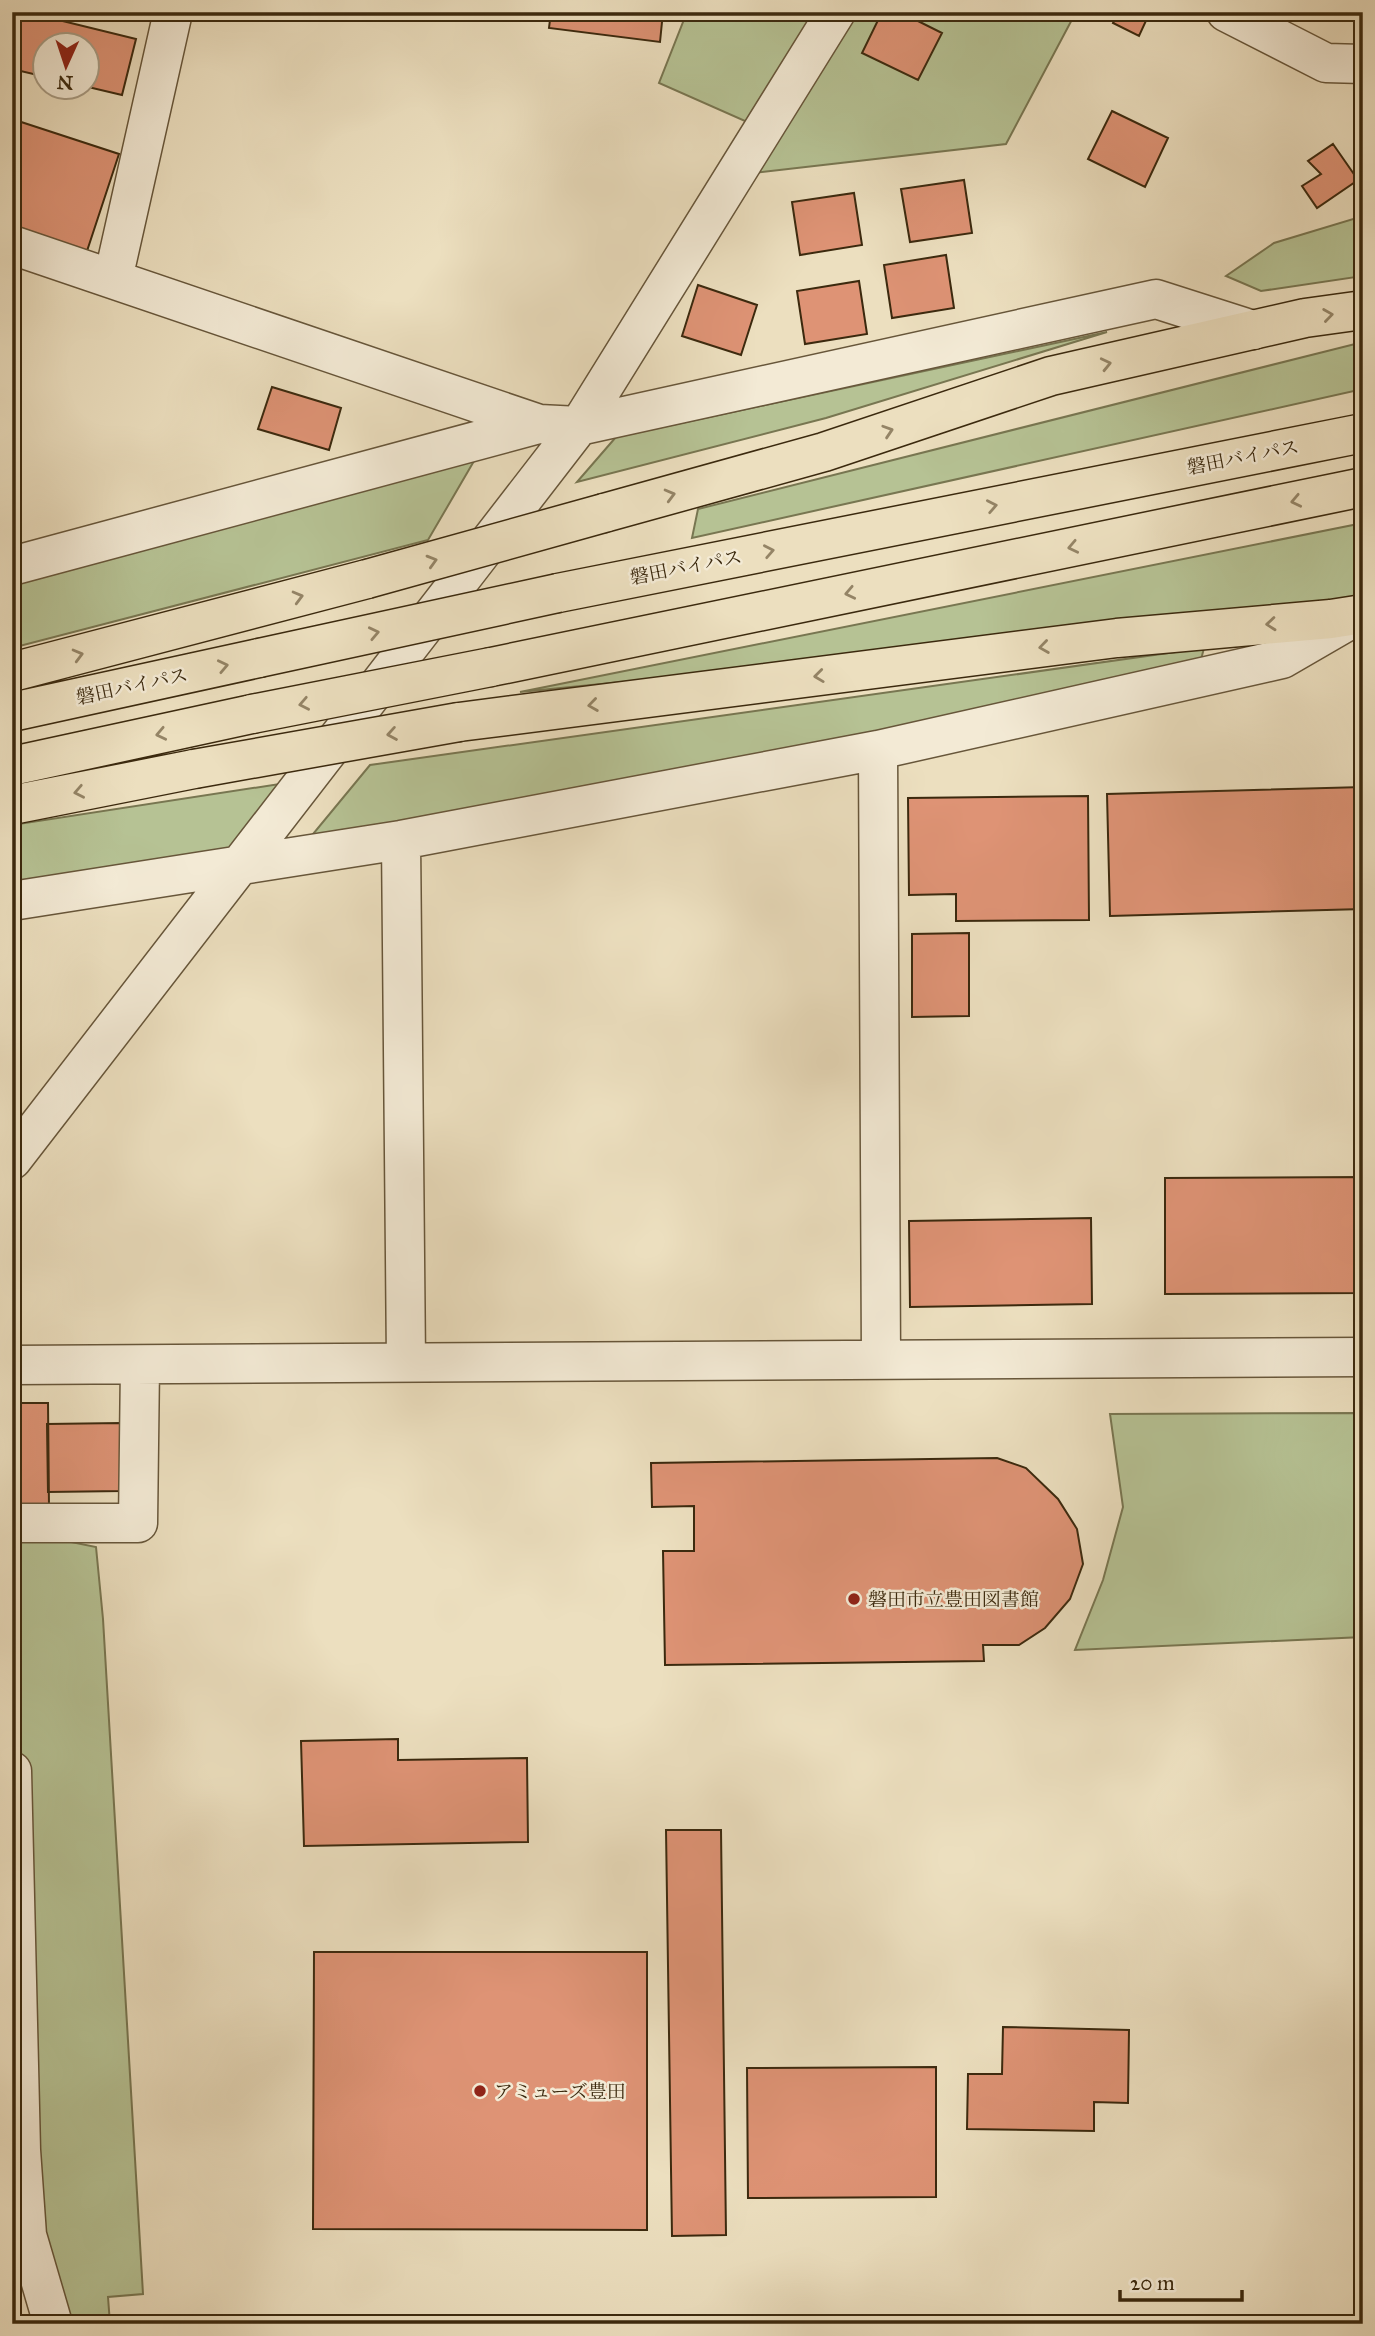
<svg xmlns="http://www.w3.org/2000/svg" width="1375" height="2336" viewBox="0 0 1375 2336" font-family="'IM FELL Great Primer','Noto Serif JP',serif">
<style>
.green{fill:#b6c294;stroke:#787651;stroke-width:2}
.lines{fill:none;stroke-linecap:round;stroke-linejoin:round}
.stream{stroke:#758175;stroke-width:12}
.building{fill:#de9375;stroke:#3b290e;stroke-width:2}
.minor-casing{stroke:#67563a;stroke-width:41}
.highway-casing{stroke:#3b290e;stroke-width:41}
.minor{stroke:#f3ead5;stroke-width:38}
.highway{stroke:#ecdfbf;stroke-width:38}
.highway-bridge-casing{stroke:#3b290e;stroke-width:41;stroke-linecap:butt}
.highway-bridge{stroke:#ecdfbf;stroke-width:38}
.oneway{stroke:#948466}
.poi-dot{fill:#8f2418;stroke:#f3ead5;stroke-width:2.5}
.labels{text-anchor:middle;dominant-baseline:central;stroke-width:5;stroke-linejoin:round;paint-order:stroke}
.street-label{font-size:19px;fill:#3b290e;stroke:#f3ead5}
.poi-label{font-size:19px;fill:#3b290e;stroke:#f3ead5;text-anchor:start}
</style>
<rect width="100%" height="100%" fill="#ecdfbf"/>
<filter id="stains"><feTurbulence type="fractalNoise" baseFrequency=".00286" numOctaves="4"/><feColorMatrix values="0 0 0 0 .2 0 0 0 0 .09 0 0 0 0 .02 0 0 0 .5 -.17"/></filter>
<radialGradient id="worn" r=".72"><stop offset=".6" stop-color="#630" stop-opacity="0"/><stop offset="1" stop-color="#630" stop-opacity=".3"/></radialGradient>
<path class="green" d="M687,12H836L763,129L659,83Z
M853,12H1076L1006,144L754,173Z
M1363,216V276L1261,291L1226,276L1274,243Z
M1107,332L826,418L577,482L616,437Z
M1363,342V389L692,538L698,509Z
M488,437L428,540L12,648V566Z
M1363,523V609L520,692Z
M1204,648L1196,679L420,836L313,834L370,765Z
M286,783L243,863L12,901V825Z
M1363,1413V1637L1075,1650L1103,1580L1123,1507L1110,1414Z
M12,1530L96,1547L103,1619L143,2294L108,2297L110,2324H60L26,2222L12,1844Z"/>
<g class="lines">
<path class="stream" d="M12,2320L14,2324"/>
</g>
<path class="building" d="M12,12H26L136,39L122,95L88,87V46H46V77L12,69Z
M551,12H663L660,42L549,28Z
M882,12H900L942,33L918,80L862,53Z
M1118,12H1150L1139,36L1113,23Z
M1112,111L1168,138L1145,187L1088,159Z
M12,119L119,154L86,254L12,230Z
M1333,144L1358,180L1317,208L1302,186L1321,174L1308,161Z
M964,180L972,233L910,242L901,189Z
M854,193L862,245L800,255L792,202Z
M946,255L954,308L892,318L884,265Z
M859,281L867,334L805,344L797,291Z
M698,285L757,305L741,355L682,336Z
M272,387L341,408L329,450L258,429Z
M1363,787V909L1110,916L1107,794Z
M1088,796L1089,920L956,921V894L909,895L908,798Z
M969,933V1016L912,1017V934Z
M1363,1177V1293L1165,1294V1178Z
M1091,1218L1092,1304L910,1307L909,1221Z
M12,1403H48L49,1507H12Z
M121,1423L122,1491L48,1492L47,1424Z
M997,1458L1026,1468L1058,1499L1077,1529L1083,1564L1070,1599L1045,1628L1019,1645H983L984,1661L665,1665L663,1551H694V1506L652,1507L651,1463Z
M398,1739V1760L527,1758L528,1842L304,1846L301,1741Z
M666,1830H721L726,2235L672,2236Z
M314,1952H647V2230L313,2229Z
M1003,2027L1129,2030L1128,2103L1094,2102V2131L967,2129L968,2074H1002Z
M936,2067V2197L748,2198L747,2068Z"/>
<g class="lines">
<defs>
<path id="minor" d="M1226,12L1326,63L1363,64
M12,245L539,424L579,426L1156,299L1253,330
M113,279L173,12
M12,566L539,424
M878,750L881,1360
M401,840L406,1362
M12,901L401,840L878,750L1282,659L1358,615
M12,1160L579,426L836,12
M12,1365L1363,1357
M12,1523H138L140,1365
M12,1771L21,2150L27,2235L53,2324"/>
<path id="highway" d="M604,513L824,452L1051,376L1305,318L1363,310
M558,593L1363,433
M491,667L1363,487
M12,672L367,579
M12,712L259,658
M459,722L1117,638L1331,619L1363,614
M12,766L252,714
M12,805L194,769"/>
</defs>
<use href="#minor" class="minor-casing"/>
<use href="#highway" class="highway-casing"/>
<use href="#minor" class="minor"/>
<use href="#highway" class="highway"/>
<defs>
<path id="highway-bridge" d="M367,579L604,513
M259,658L558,593
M252,714L491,667
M194,769L459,722"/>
</defs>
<use href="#highway-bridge" class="highway-bridge-casing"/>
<use href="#highway-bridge" class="highway-bridge"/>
</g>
<defs><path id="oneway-chevron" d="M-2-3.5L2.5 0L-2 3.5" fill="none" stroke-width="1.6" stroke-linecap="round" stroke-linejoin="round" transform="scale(1.75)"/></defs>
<g class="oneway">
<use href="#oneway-chevron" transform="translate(1328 315) rotate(-8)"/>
<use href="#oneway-chevron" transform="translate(1106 364) rotate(-13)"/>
<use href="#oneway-chevron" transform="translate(888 431) rotate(-18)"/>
<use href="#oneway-chevron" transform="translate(670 495) rotate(-15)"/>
<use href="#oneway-chevron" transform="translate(1296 501) rotate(168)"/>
<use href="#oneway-chevron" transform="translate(992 506) rotate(-11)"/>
<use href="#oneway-chevron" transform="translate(1073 547) rotate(168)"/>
<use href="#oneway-chevron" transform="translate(769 551) rotate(-11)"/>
<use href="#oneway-chevron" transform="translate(432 561) rotate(-16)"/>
<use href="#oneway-chevron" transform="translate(850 593) rotate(168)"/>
<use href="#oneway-chevron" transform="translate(298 597) rotate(-15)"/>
<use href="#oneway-chevron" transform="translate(1271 624) rotate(175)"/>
<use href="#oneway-chevron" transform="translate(374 633) rotate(-12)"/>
<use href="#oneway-chevron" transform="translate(1044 647) rotate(172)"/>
<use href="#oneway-chevron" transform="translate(78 655) rotate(-15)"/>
<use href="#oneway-chevron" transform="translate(223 666) rotate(-12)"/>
<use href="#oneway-chevron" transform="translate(819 676) rotate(173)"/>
<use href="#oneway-chevron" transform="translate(304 704) rotate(169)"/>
<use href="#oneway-chevron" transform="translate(593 705) rotate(172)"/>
<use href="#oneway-chevron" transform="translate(161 734) rotate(168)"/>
<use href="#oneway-chevron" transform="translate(392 734) rotate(170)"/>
<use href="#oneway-chevron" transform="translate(79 792) rotate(169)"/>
</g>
<g class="poi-dot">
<circle cx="854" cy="1599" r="7"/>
<circle cx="480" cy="2091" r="7"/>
</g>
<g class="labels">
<g class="street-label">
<text transform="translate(1243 457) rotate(-11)">磐田バイパス</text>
<text transform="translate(686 567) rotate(-11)">磐田バイパス</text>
<text transform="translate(132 686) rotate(-12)">磐田バイパス</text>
</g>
<g class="poi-label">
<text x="868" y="1599">磐田市立豊田図書館</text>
<text x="494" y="2091">アミューズ豊田</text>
</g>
</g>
<rect width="1375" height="2336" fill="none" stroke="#ecdfbf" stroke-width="42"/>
<rect x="14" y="14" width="1347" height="2308" fill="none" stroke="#3b290e" stroke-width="3.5"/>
<rect x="21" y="21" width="1333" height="2294" fill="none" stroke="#3b290e" stroke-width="2"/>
<g transform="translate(66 66) rotate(183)"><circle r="33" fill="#f3ead5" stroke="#a99d85" stroke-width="2"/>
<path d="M0-5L12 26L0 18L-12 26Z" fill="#8f2418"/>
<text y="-10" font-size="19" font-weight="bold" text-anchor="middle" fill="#3b290e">N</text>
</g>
<path d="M1120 2290v10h122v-10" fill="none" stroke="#3b290e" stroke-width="3.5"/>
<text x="1130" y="2290" font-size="21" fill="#3b290e" stroke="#f3ead5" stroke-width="5" paint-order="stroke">20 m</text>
<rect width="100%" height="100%" filter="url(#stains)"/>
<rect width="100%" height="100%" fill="url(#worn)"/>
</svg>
